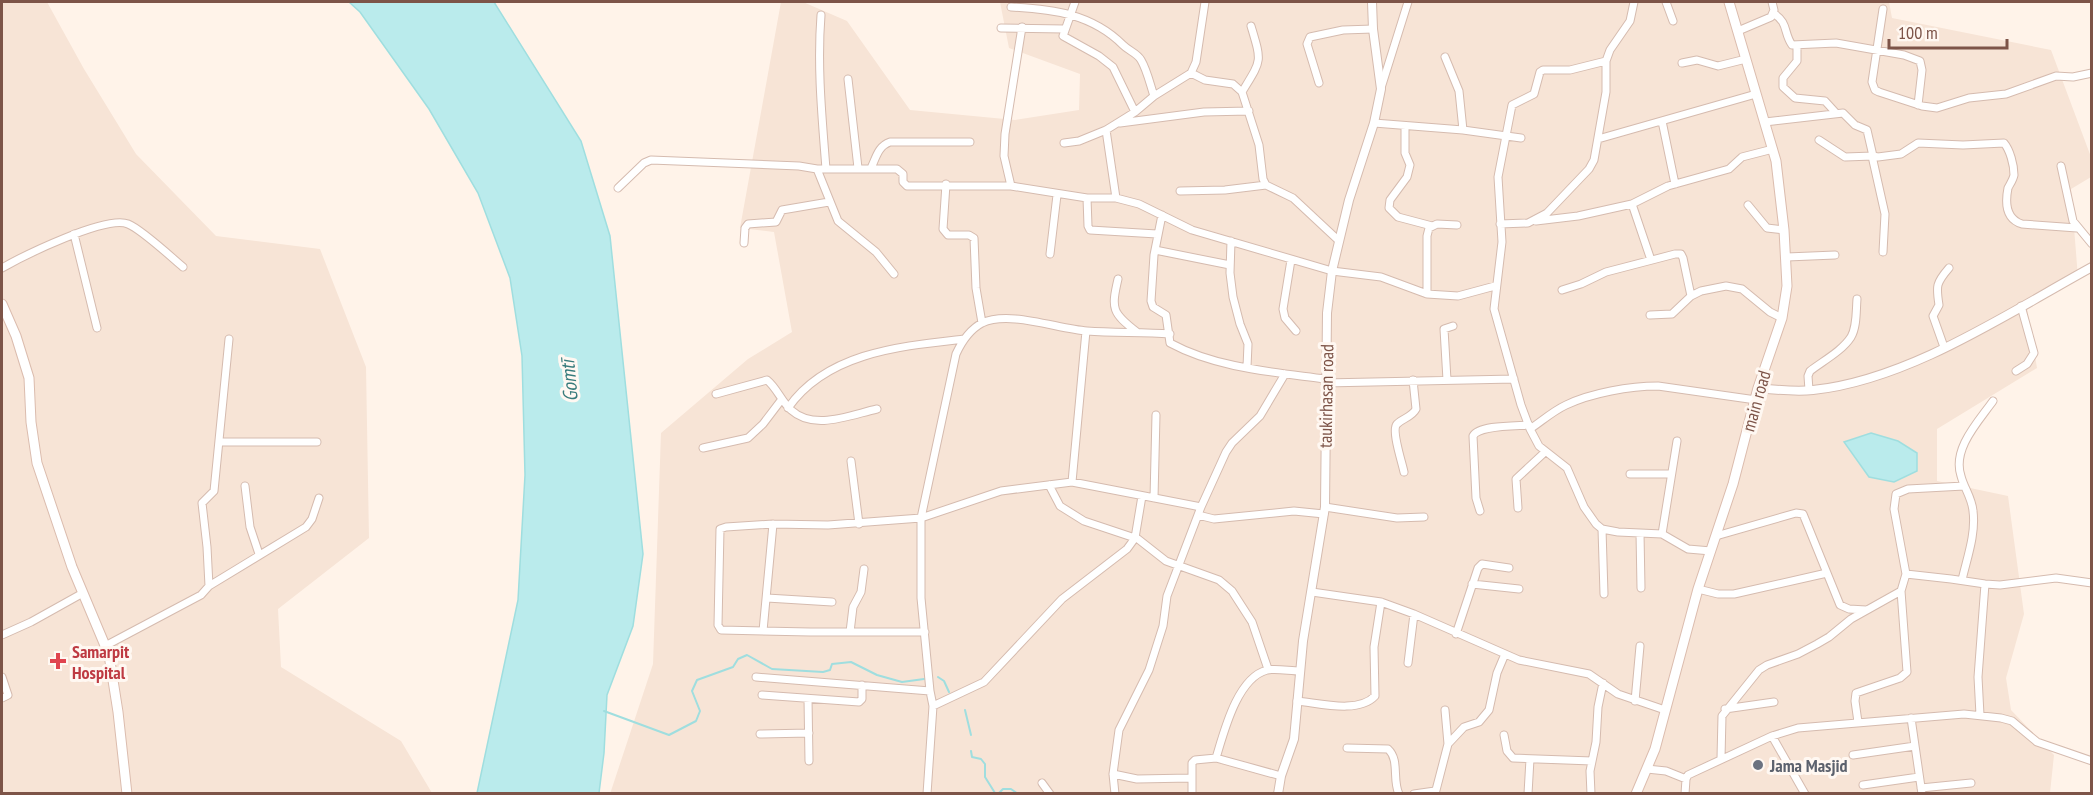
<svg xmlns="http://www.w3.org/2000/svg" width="2093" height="795" viewBox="0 0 2093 795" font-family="'PT Sans Narrow',sans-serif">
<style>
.residential{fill:#f7e4d6}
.water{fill:#baebec;stroke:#9fdedf;stroke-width:1.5}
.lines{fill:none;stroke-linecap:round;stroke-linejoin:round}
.stream{stroke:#9fdedf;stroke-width:2}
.minor-casing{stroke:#d5bbaf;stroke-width:9}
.tertiary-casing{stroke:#d5bbaf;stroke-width:10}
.secondary-casing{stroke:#dbbcae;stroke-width:11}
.minor{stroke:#fff;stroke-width:7}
.tertiary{stroke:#fff;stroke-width:8}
.secondary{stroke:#fff;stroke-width:9}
.health-dot{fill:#e0444e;stroke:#fff8f2;stroke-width:2}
.worship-dot{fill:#6b7280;stroke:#fff8f2;stroke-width:2}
.labels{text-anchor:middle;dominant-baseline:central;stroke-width:6;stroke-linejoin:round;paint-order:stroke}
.street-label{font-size:18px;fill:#7d5448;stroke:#fff8f2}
.health-label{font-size:18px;font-weight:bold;fill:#be3a42;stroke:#fff8f2;text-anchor:start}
.worship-label{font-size:18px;font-weight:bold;fill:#5b616d;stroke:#fff8f2;text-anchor:start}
.water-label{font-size:20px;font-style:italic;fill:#377b7c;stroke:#fff8f2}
</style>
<rect width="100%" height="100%" fill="#fff3e9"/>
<path class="residential" d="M2,2H47L84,69L136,154L216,236L320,249L366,367L369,538L278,609L281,667L401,741L432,793L2,794Z
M781,2H803L847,21L910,110L1015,120L1079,110L1080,74L1009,48L1000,2H1889L1892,18L2051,50L2091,157V177L2071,189L2078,278L2027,308L2037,368L1937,429V481L2008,496L2024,614L2006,678L2011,710L2054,755L2050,793L610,794L653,664L661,433L748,359L792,332L774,232L740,228Z"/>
<path class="water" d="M349,2H494L581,141L610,236L643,554L633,626L607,695L604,753L599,793H477L518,600L525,475L522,356L510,278L478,193L429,109L360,12Z
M1871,433L1898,441L1917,453V471L1894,482L1869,477L1844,442Z"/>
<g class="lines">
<path class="stream" d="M938,677L944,681L949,692
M965,710L971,735
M604,711L669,735L696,721L700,711L692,691L697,680L733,667L738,659L747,655L772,669L823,672L830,670L832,664L851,662L877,675L902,682L924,679
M971,751L972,757L981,759L985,764V777L995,793H999L1003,789H1011L1018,794"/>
<defs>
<path id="minor" d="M1075,2L1063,36L1099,56L1113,67L1135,112
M1666,2L1673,21
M1011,7C1053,9 1092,14 1123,45C1129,51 1137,53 1141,60C1147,70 1150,84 1154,96
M1883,9L1872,82L1875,90L1879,92L1922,106L1937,108L1969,98L2006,94L2056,76L2073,77L2092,73
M1773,13C1789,23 1783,32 1792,45L1836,43L1904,55L1920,61L1922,70L1918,105
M821,15C817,67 822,117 826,169
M1001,28L1064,29
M1738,31L1771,17L1774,10L1772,2
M1797,45V61L1783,78V87L1795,98L1825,101L1836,113
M1445,57L1459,91L1463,130
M1606,61L1570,70H1543L1540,72L1534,94L1512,105L1498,177L1502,242L1494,309L1521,405L1530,429L1539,446L1567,468L1584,507L1596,524L1602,529L1618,532L1662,534L1688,549L1711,551
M1682,63L1697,60L1718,66L1746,59
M1191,73L1205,80L1233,84L1242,92L1259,145L1263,179L1266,185L1293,198L1338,240
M848,79L858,168
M1319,83L1307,44L1310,37L1343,30L1373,29
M1381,88L1408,2
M1242,92C1262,59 1262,63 1251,26
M1662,121L1675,184
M1765,122L1843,113L1855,125L1867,130L1873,156L1878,157L1901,154L1918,143L1963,145L2004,143C2010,150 2014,165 2014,175C2013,180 2010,184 2008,188C2005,203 2006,219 2022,224L2077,228
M1120,123L1204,112L1249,111
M1374,123L1463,130L1521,138
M1405,126V153L1410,165L1407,177L1390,200L1389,208L1398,217L1432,226
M1106,130L1116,198
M1598,139L1756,94
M1819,140L1845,157L1873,156
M1064,143L1079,141L1106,130L1135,112L1154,96L1191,73L1196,62L1205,2
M1872,156L1885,214L1883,252
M2061,166L2073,221L2092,244
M871,168C876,158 878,146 890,142H970
M817,169L838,221L876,252L894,274
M946,184L943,229L948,235H969L974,238L976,288L982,323
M1011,186L1004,156L1005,134L1022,27
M618,188L644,163L651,160L799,166L817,169H897L903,174V182L907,186H1011L1087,198H1116L1139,204L1192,230L1332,271L1381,277L1427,294L1458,296L1495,286
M1180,191L1225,190L1266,185
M1087,198L1088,226L1090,230L1157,234
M1632,204L1651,260
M1748,205L1767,228L1784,230
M1162,215L1154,255L1151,301L1153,307L1166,315L1170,343C1216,368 1273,372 1325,379
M1536,221L1578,216L1632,204L1668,186L1729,169L1742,157L1773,149
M1500,224L1528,223L1547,213L1589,169L1594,160L1606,92V61L1610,50L1630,21L1634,2
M74,234L97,328
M1231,241L1230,273L1233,297L1240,324L1248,344L1247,367
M744,243L745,228L748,224L776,222L782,210L829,202
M1155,250L1230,265
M1050,254L1057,195
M1787,257L1835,255
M1291,260L1283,309L1285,318L1296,331
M2,268C23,256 106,215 128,224C141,229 170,256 183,267
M1118,279C1111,309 1112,313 1137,332
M1562,290L1581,284L1606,272L1675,254H1681L1683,258L1691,296
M1427,294V236L1429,228L1437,224L1457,225
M1650,315L1672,314L1691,296L1701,291L1726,286L1742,289L1770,312L1782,318
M1944,347L1933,316L1939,305C1936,286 1936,283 1949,268
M2016,371L2027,364L2034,353L2021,306
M1447,380L1444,329L1453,326
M1325,383L1514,379
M1809,390L1808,376L1810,371C1823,361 1842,351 1851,337C1857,327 1856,311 1857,299
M716,394L767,380C777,388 781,401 791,410C814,431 850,415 877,409
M788,408C827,352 902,346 964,339
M1530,429C1542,421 1553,411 1566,405C1591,393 1630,386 1658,386L1756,400
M219,442H317
M703,448L748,438L763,424L782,399
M851,461L859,524
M1404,472C1402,462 1391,430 1397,424C1403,418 1412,417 1416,409L1413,380
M1630,474H1671
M1072,482L1086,331
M1049,485L1060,506L1084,521L1138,539L1166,561L1219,580L1232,591L1252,622L1268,669
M245,486L250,527L259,554
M1154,498L1156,415
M1325,507L1397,518L1424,517
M1518,508L1516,479L1545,452
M1480,511L1476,498L1473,436C1479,425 1515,426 1529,425
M1198,515L1214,519L1294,511L1324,514
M1602,529L1604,594
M1640,533L1641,588
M1662,534L1677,441
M1716,536L1796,513L1803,514L1840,605L1849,609L1866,610
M1906,574L1951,579L1985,584L2000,585L2056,578L2092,583
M1962,580C1967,558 1976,534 1973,511C1972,498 1964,488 1961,476C1952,449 1978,422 1993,401
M1472,584L1519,589
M209,586L306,527L312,519L319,498
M1698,589L1718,594H1734L1827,573
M1312,592L1381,602L1414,614L1519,660L1589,674L1618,694L1665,710
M767,598L832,602
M763,631L773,524
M850,632L853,607L861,592L864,569
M925,632H810L721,630L718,625L720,529L726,527L773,524L828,525L921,518L1001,491L1072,482L1201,507
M1456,634L1478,568L1482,564L1509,568
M2,635L31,622L83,593
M105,646L201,595L209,586L207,547L202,503L214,491L229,339
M1408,663L1414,614
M2,677L8,695L2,698
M756,677L930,691
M762,695L859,702L862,699V685
M808,699L809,761
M1297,701C1319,703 1358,714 1375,696L1374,647L1381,602
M1635,701L1640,646
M933,706L984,682L1062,599L1127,549L1135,538L1142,496
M1725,709L1774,702
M1980,715L1978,677L1985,584
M1911,718L1922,794
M1858,722L1855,701L1856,693L1900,678L1907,672L1901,591L1906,574L1894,509L1896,494L1908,489L1964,486
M760,734L809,733
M1504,735L1507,751L1513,758L1592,761
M1772,736L1805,794
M1448,744L1464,727L1479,722L1489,710L1497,673L1505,654
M1347,748L1388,749C1400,760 1392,780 1399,794
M1853,755L1915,746
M1216,758C1224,732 1237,678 1267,670C1276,668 1290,671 1300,671
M1721,758L1722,716L1759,670L1767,665L1798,654L1817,644L1829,637L1851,619L1901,591
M1647,769L1666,771L1686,779
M1113,774L1137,779L1191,778
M1042,783L1050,794
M1863,785L1919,777
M1921,788L1971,783
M927,794L933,706L930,691L921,598V518L956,354C962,341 969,330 982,323C1009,310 1058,329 1087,331C1114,333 1142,332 1170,334
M1115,794L1113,774L1119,730L1149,670L1163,626L1167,596L1201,507L1226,452L1232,443L1260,416L1285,374
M1192,794V763L1195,760L1216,758L1281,776
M1414,794L1435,791
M1435,794L1448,744L1445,710
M1528,794L1530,759
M1591,794L1590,771L1596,742L1598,707L1603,683
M1685,794L1686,779L1688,775L1772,736L1798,728L1964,714L2001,718L2012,721L2037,742L2092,761"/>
<path id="tertiary" d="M1758,388C1777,390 1795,392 1813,390C1909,380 2008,313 2092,267
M1278,794L1281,776L1294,739L1303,641L1325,507L1327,313L1332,271L1349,200L1374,123L1381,89L1373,29L1372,2"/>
<path id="secondary" d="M2,304L16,336L29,378L31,422L37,463L72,567L109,655L118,712L127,794
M1636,794L1655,749L1698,589L1733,484L1758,388L1782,318L1787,286L1784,230L1776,161L1729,2"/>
</defs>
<use href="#minor" class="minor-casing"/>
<use href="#tertiary" class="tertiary-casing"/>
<use href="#secondary" class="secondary-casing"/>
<use href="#minor" class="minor"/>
<use href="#tertiary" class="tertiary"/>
<use href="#secondary" class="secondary"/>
</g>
<path class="health-dot" d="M55 652h6v6h6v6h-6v6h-6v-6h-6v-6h6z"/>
<circle class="worship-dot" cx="1758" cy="765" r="6"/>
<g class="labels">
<g class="street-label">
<text transform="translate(1326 396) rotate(-89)">taukirhasan road</text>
<text transform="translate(1756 401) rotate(-74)">main road</text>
</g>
<g class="health-label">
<text x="72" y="651">Samarpit<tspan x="72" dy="21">Hospital</tspan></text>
</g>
<g class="worship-label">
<text x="1770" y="765">Jama Masjid</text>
</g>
<g class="water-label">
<text transform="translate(569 381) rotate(-95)">Gomtī</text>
</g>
</g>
<rect width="2093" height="795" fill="none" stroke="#7d5448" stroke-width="6"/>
<path d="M1889 39v9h118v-9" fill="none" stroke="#7d5448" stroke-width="3"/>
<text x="1898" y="39" font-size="18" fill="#7d5448" stroke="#fff8f2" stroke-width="4.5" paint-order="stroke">100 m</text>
</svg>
